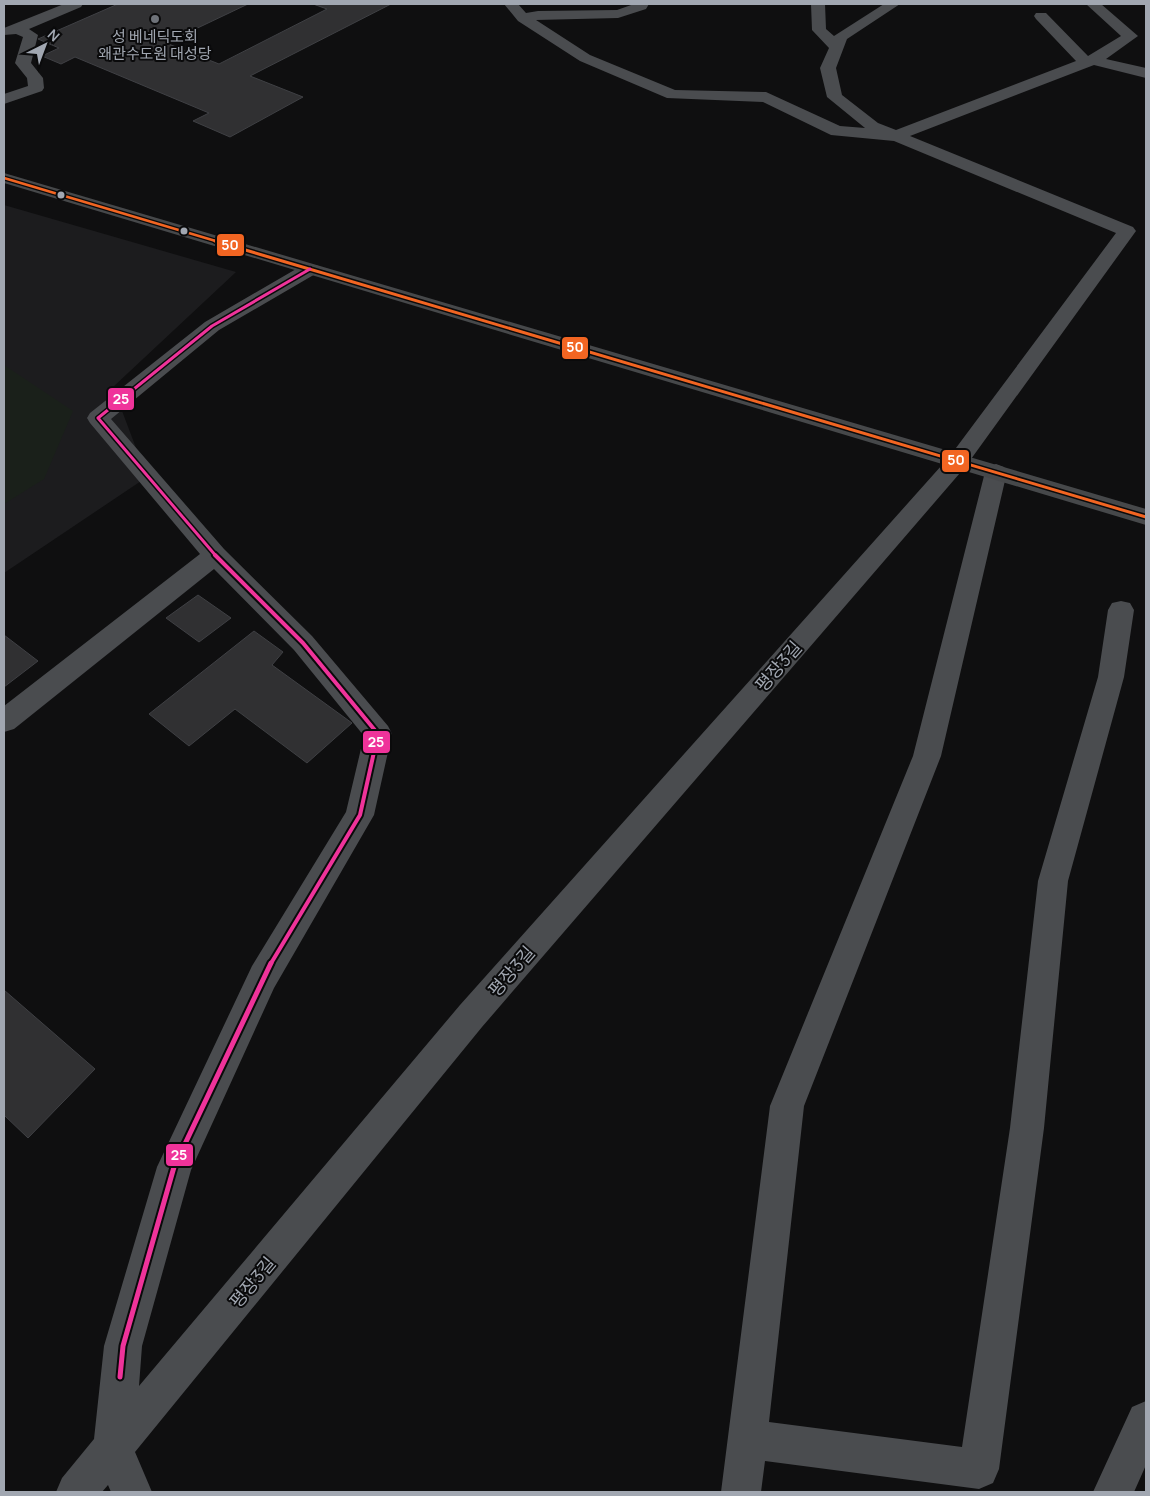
<svg xmlns="http://www.w3.org/2000/svg" width="1150" height="1496" viewBox="0 0 1150 1496" font-family="Manrope,'Noto Sans KR',sans-serif">
<style>
.built{fill:#1c1c1e}
.green{fill:#1a201a}
.building{fill:#303032;stroke:#3f4044}
.lines{fill:none;stroke-linecap:round;stroke-linejoin:round}
.minor{fill:#4a4c4f;fill-rule:evenodd}
.major{fill:#46484a;fill-rule:evenodd}
.bus-1-far1-casing{stroke:#0a0a0b;stroke-width:5}
.bus-1-casing{stroke:#0a0a0b;stroke-width:6}
.bus-2-far2-casing{stroke:#0a0a0b;stroke-width:6}
.bus-2-far1-casing{stroke:#0a0a0b;stroke-width:8}
.bus-2-casing{stroke:#0a0a0b;stroke-width:9}
.bus-1-far1{stroke:#f26522;stroke-width:2.5}
.bus-1{stroke:#f26522;stroke-width:3}
.bus-2-far2{stroke:#ef339a;stroke-width:3}
.bus-2-far1{stroke:#ef339a;stroke-width:4}
.bus-2{stroke:#ef339a;stroke-width:5}
.poi-dot{fill:#6e7279;stroke:#0a0a0b;stroke-width:2}
.bus-dot{fill:#a1a7b1;stroke:#0a0a0b;stroke-width:2}
.labels{text-anchor:middle;dominant-baseline:central;stroke-width:4;stroke-linejoin:round;paint-order:stroke}
.far-poi-label{font-size:15px;fill:#a1a7b1;stroke:#0a0a0b}
.street-label{font-size:18px;fill:#a1a7b1;stroke:#0a0a0b}
.line-badge{stroke:#0a0a0b;stroke-width:2}
.badge-label{font-size:14px;text-anchor:middle;font-weight:bold;fill:#fff}
</style>
<rect width="100%" height="100%" fill="#0f0f10"/>
<path class="built" d="M4,205L236,272L113,387L147,477L4,573Z"/>
<path class="green" d="M4,365L73,411L44,479L4,504Z"/>
<path class="building" d="M118,4H248L166,43L219,64L327,9L313,4H391L250,76L303,97L230,137L193,121L209,113L75,57L61,64L42,56L59,48L38,39Z
M198,595L231,618L199,642L166,618Z
M254,631L283,652L272,665L352,723L307,763L235,709L189,746L149,714Z
M4,635L38,661L4,687Z
M4,990L95,1069L28,1138L4,1115Z"/>
<g class="lines">
<path class="minor" d="M64,4H83L81,7L29,29L38,35L31,63L43,78L44,88L42,91L4,104V94L28,86L27,78L15,63L23,37L16,34L4,35V28Z
M504,4H518L526,13L538,11L617,10L634,4H649L646,9L618,18L536,20L590,55L675,90L766,92L840,126L865,128L827,97L820,68L829,48L812,30L811,4H825L826,29L834,36L884,4H900L847,39L836,68L842,95L878,123L896,130L1076,61L1036,19L1034,16L1036,13H1046L1088,56L1121,36L1086,4H1101L1138,36L1106,59L1146,68V78L1094,65L910,136L1133,227L1136,231L966,466L482,1027L135,1452L152,1492H111L108,1485L102,1492H56L62,1478L94,1439L104,1346L157,1167L252,966L346,812L364,736L294,650L214,569L14,729L4,732V706L200,554L90,423L87,418L90,413L205,322L303,265H317L319,269L317,273L219,330L111,419L224,549L312,636L388,726L392,734L374,815L274,988L191,1170L142,1346L139,1386L460,1005L950,456L1116,233L894,141L831,135L763,102L667,98L580,61L518,21Z
M996,464L1004,467L1007,472L941,756L804,1106L769,1422L962,1447L1010,1128L1038,881L1098,677L1108,610L1112,603L1121,601L1130,603L1134,610L1124,677L1068,881L1044,1128L999,1469L993,1483L979,1489L765,1461L761,1492H721L770,1106L913,756L985,472L988,467Z
M1146,1401V1465L1134,1492H1093L1132,1407Z"/>
<path class="major" d="M4,173L1146,509V525L4,183Z"/>
<defs>
<path id="bus-1-far1" d="M4,178L219,242"/>
<path id="bus-1" d="M215,241L1146,517"/>
<path id="bus-2-far2" d="M216,556L98,418L212,326L310,269"/>
<path id="bus-2-far1" d="M215,555L303,643L378,734L360,815L270,965"/>
<path id="bus-2" d="M120,1377L123,1346L174,1167L271,963"/>
</defs>
<use href="#bus-1-far1" class="bus-1-far1-casing"/>
<use href="#bus-1" class="bus-1-casing"/>
<use href="#bus-2-far2" class="bus-2-far2-casing"/>
<use href="#bus-2-far1" class="bus-2-far1-casing"/>
<use href="#bus-2" class="bus-2-casing"/>
<use href="#bus-1-far1" class="bus-1-far1"/>
<use href="#bus-1" class="bus-1"/>
<use href="#bus-2-far2" class="bus-2-far2"/>
<use href="#bus-2-far1" class="bus-2-far1"/>
<use href="#bus-2" class="bus-2"/>
</g>
<circle class="poi-dot" cx="155" cy="19" r="5"/>
<g class="bus-dot">
<circle cx="61" cy="195" r="4.5"/>
<circle cx="184" cy="231" r="4.5"/>
</g>
<g class="labels">
<g class="far-poi-label">
<text x="155" y="36">성 베네딕도회<tspan x="155" dy="17">왜관수도원 대성당</tspan></text>
</g>
<g class="street-label">
<text transform="translate(778 666) rotate(-49)">평장3길</text>
<text transform="translate(511 971) rotate(-49)">평장3길</text>
<text transform="translate(252 1282) rotate(-50)">평장3길</text>
</g>
</g>
<g class="line-badge">
<rect x="216" y="233" width="29" height="24" rx="5" fill="#f26522"/>
<rect x="561" y="336" width="28" height="24" rx="5" fill="#f26522"/>
<rect x="107" y="387" width="28" height="24" rx="5" fill="#ef339a"/>
<rect x="941" y="449" width="29" height="24" rx="5" fill="#f26522"/>
<rect x="362" y="730" width="29" height="24" rx="5" fill="#ef339a"/>
<rect x="165" y="1143" width="29" height="24" rx="5" fill="#ef339a"/>
</g>
<g class="badge-label">
<text x="230" y="250">50</text>
<text x="575" y="352">50</text>
<text x="121" y="404">25</text>
<text x="956" y="465">50</text>
<text x="376" y="747">25</text>
<text x="179" y="1160">25</text>
</g>
<rect width="1150" height="1496" fill="none" stroke="#a1a7b1" stroke-width="10"/>
<g transform="translate(45 45) rotate(42)" stroke="#0a0a0b" stroke-width="4" paint-order="stroke">
<path d="M0-4L9 19L0 12L-9 19Z" fill="#a1a7b1"/>
<text y="-8" font-size="14" font-weight="bold" text-anchor="middle" fill="#a1a7b1">N</text>
</g>
</svg>
